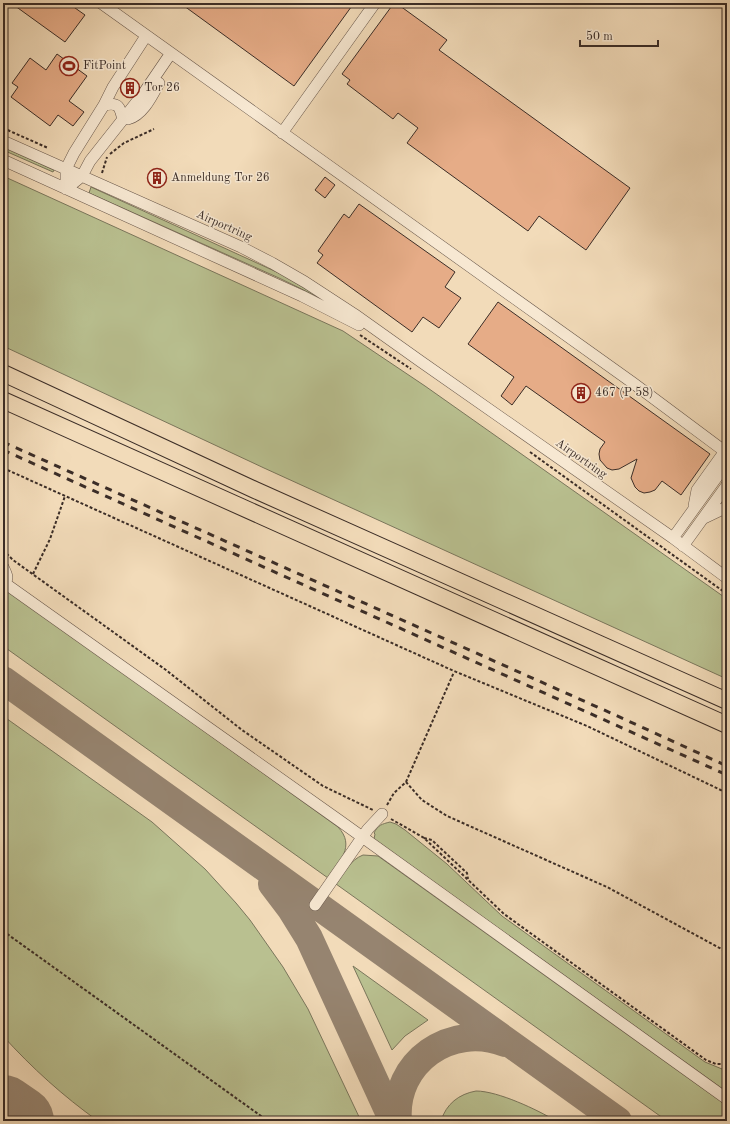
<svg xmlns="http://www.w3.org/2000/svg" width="730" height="1124" viewBox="0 0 730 1124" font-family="'Old Standard TT',serif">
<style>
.green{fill:#b9c090;stroke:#7a765c}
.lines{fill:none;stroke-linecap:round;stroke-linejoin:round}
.taxiway{stroke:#968470;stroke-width:28}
.runway{stroke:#968470;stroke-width:70}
.building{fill:#e6ac87;stroke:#3b2d27}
.minor-casing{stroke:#69584c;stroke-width:12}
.highway-casing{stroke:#3b2d27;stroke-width:18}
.path{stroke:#3b2d27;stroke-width:2;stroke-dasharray:3 2;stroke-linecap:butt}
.minor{stroke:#f7e8d2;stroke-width:11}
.highway{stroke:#f2dbb9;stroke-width:16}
.rail{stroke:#3b2d27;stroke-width:3;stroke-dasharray:7 7;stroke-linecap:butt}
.labels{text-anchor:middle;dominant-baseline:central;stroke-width:3;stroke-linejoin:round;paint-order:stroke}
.poi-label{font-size:12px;fill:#3b2d27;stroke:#f7e8d2;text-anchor:start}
.street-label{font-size:12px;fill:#3b2d27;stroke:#f7e8d2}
</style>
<rect width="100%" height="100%" fill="#f2dbb9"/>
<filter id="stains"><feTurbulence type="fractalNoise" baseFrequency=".005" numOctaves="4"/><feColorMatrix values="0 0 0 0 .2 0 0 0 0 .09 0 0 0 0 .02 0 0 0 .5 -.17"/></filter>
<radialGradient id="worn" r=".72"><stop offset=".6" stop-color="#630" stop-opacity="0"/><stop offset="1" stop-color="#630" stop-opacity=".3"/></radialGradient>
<path class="green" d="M3,147L54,170L53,172L3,150Z
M3,176L343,331L425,386L727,599V679L264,468L3,346Z
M91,187L281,274L324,300L279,278L89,193Z
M3,587L338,827C356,846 339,862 328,878L3,646Z
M3,716L152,822L205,869L236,903L250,920L283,967L308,1009L361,1121H98C63,1096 32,1068 3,1036Z
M390,822L396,824L405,830L447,864L502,916L705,1062L722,1069L727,1068V1092L374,839L375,834L374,833C378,825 382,824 390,822Z
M363,855L378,856L727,1106V1121H667L336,884C344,873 350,860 363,855Z
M353,966L428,1020L405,1036L392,1050Z
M476,1091C498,1091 538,1110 556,1121H441C446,1104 459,1094 476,1091Z"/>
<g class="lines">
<path class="taxiway" d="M3,680L618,1121
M272,884L291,909L309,938L393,1121
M3,1089L35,1121
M398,1121C393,1062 451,1022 505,1043"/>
<path class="runway" d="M3,1110L19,1121"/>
</g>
<path class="building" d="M11,3H68L85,15L65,42Z
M180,3H354L294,86Z
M394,3H396L447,40L439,50L630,188L586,250L539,216L528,231L407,143L418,128L398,113L393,119L347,84L350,80L342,74Z
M57,54L87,76L69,101L84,112L73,126L58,115L50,126L11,97L18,87L12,83L30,58L46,70Z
M129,82L136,87L131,94L124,90Z
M157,169L166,176L157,188L148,181Z
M325,177L335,185L325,198L315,190Z
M359,204L455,272L445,287L461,298L439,328L423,317L412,332L317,263L323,255L318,251L344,214L349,218Z
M498,302L710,454L681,495L662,481L655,490L650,492L644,493L639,491L635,487L631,478L637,459L619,469L612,470L607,468L600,460L599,454L600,449L605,442L526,386L512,405L501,396L514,377L468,344Z"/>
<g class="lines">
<defs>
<path id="minor" d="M101,3L633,383L727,453
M104,105C119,102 120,107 123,120
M128,119C143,115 152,96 159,83
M282,133L375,3
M3,141L241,247L272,263L305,282L354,314L420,361L673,538L727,578
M3,160L302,296L359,325
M66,189V169L74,153L104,105L113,87L146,36
M66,189L82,176L90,161L143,94L171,53
M694,506L697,490L725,451
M704,518L727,507
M673,538L727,463
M683,546L727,485
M3,567C6,573 9,578 5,583
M3,582L340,821L727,1099
M315,905L368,829L382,814"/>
<path id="highway" d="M3,373L255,490L727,701
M3,400L727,725"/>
</defs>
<use href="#minor" class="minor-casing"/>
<use href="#highway" class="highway-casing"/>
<path class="path" d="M3,128L48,148
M110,154L124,143L154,129
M102,173L107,157
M360,335L411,369
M530,452L727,594
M3,468L454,671L587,726L727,793
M3,550L13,560L166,670L242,730L323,786L373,810
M33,574L50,539L65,496
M406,782L454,672
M387,805L394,793L406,782L422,800L447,816L607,887L727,952
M391,819L424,838L504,914L706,1060L716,1064H727
M424,838L432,840L436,844L467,873L468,879
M3,931L268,1121"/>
<use href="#minor" class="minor"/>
<use href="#highway" class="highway"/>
<path class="rail" d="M3,442L613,714L727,766
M3,450L727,775"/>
</g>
<defs>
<symbol id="stadium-ring" viewBox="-11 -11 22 22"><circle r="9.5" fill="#f7e8d2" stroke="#8f2418" stroke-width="1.5"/><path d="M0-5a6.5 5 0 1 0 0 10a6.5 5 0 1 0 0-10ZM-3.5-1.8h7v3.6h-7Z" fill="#8f2418"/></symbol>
<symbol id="building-ring" viewBox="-11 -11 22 22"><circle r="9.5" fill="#f7e8d2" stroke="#8f2418" stroke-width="1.5"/><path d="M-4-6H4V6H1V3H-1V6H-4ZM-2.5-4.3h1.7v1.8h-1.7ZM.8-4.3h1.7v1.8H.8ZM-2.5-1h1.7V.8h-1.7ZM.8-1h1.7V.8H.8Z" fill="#8f2418"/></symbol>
</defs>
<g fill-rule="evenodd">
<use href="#stadium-ring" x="58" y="55" width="22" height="22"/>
<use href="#building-ring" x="119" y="77" width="22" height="22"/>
<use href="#building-ring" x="146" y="167" width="22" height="22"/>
<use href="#building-ring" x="570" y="382" width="22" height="22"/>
</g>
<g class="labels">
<g class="poi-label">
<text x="83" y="66">FitPoint</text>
<text x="144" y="88">Tor 26</text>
<text x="171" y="178">Anmeldung Tor 26</text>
<text x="595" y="393">467 (P 58)</text>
</g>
<g class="street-label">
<text transform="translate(224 226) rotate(24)">Airportring</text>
<text transform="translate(581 459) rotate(35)">Airportring</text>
</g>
</g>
<rect width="730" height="1124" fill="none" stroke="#f2dbb9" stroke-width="16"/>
<rect x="4" y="4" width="722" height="1116" fill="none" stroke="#3b2d27" stroke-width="2"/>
<rect x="8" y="8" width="714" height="1108" fill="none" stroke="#3b2d27"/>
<path d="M580 40v6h78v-6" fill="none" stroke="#3b2d27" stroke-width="2"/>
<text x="586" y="40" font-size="12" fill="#3b2d27" stroke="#f7e8d2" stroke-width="3" paint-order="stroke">50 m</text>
<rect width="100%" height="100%" filter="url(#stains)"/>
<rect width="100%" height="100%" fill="url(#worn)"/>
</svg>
